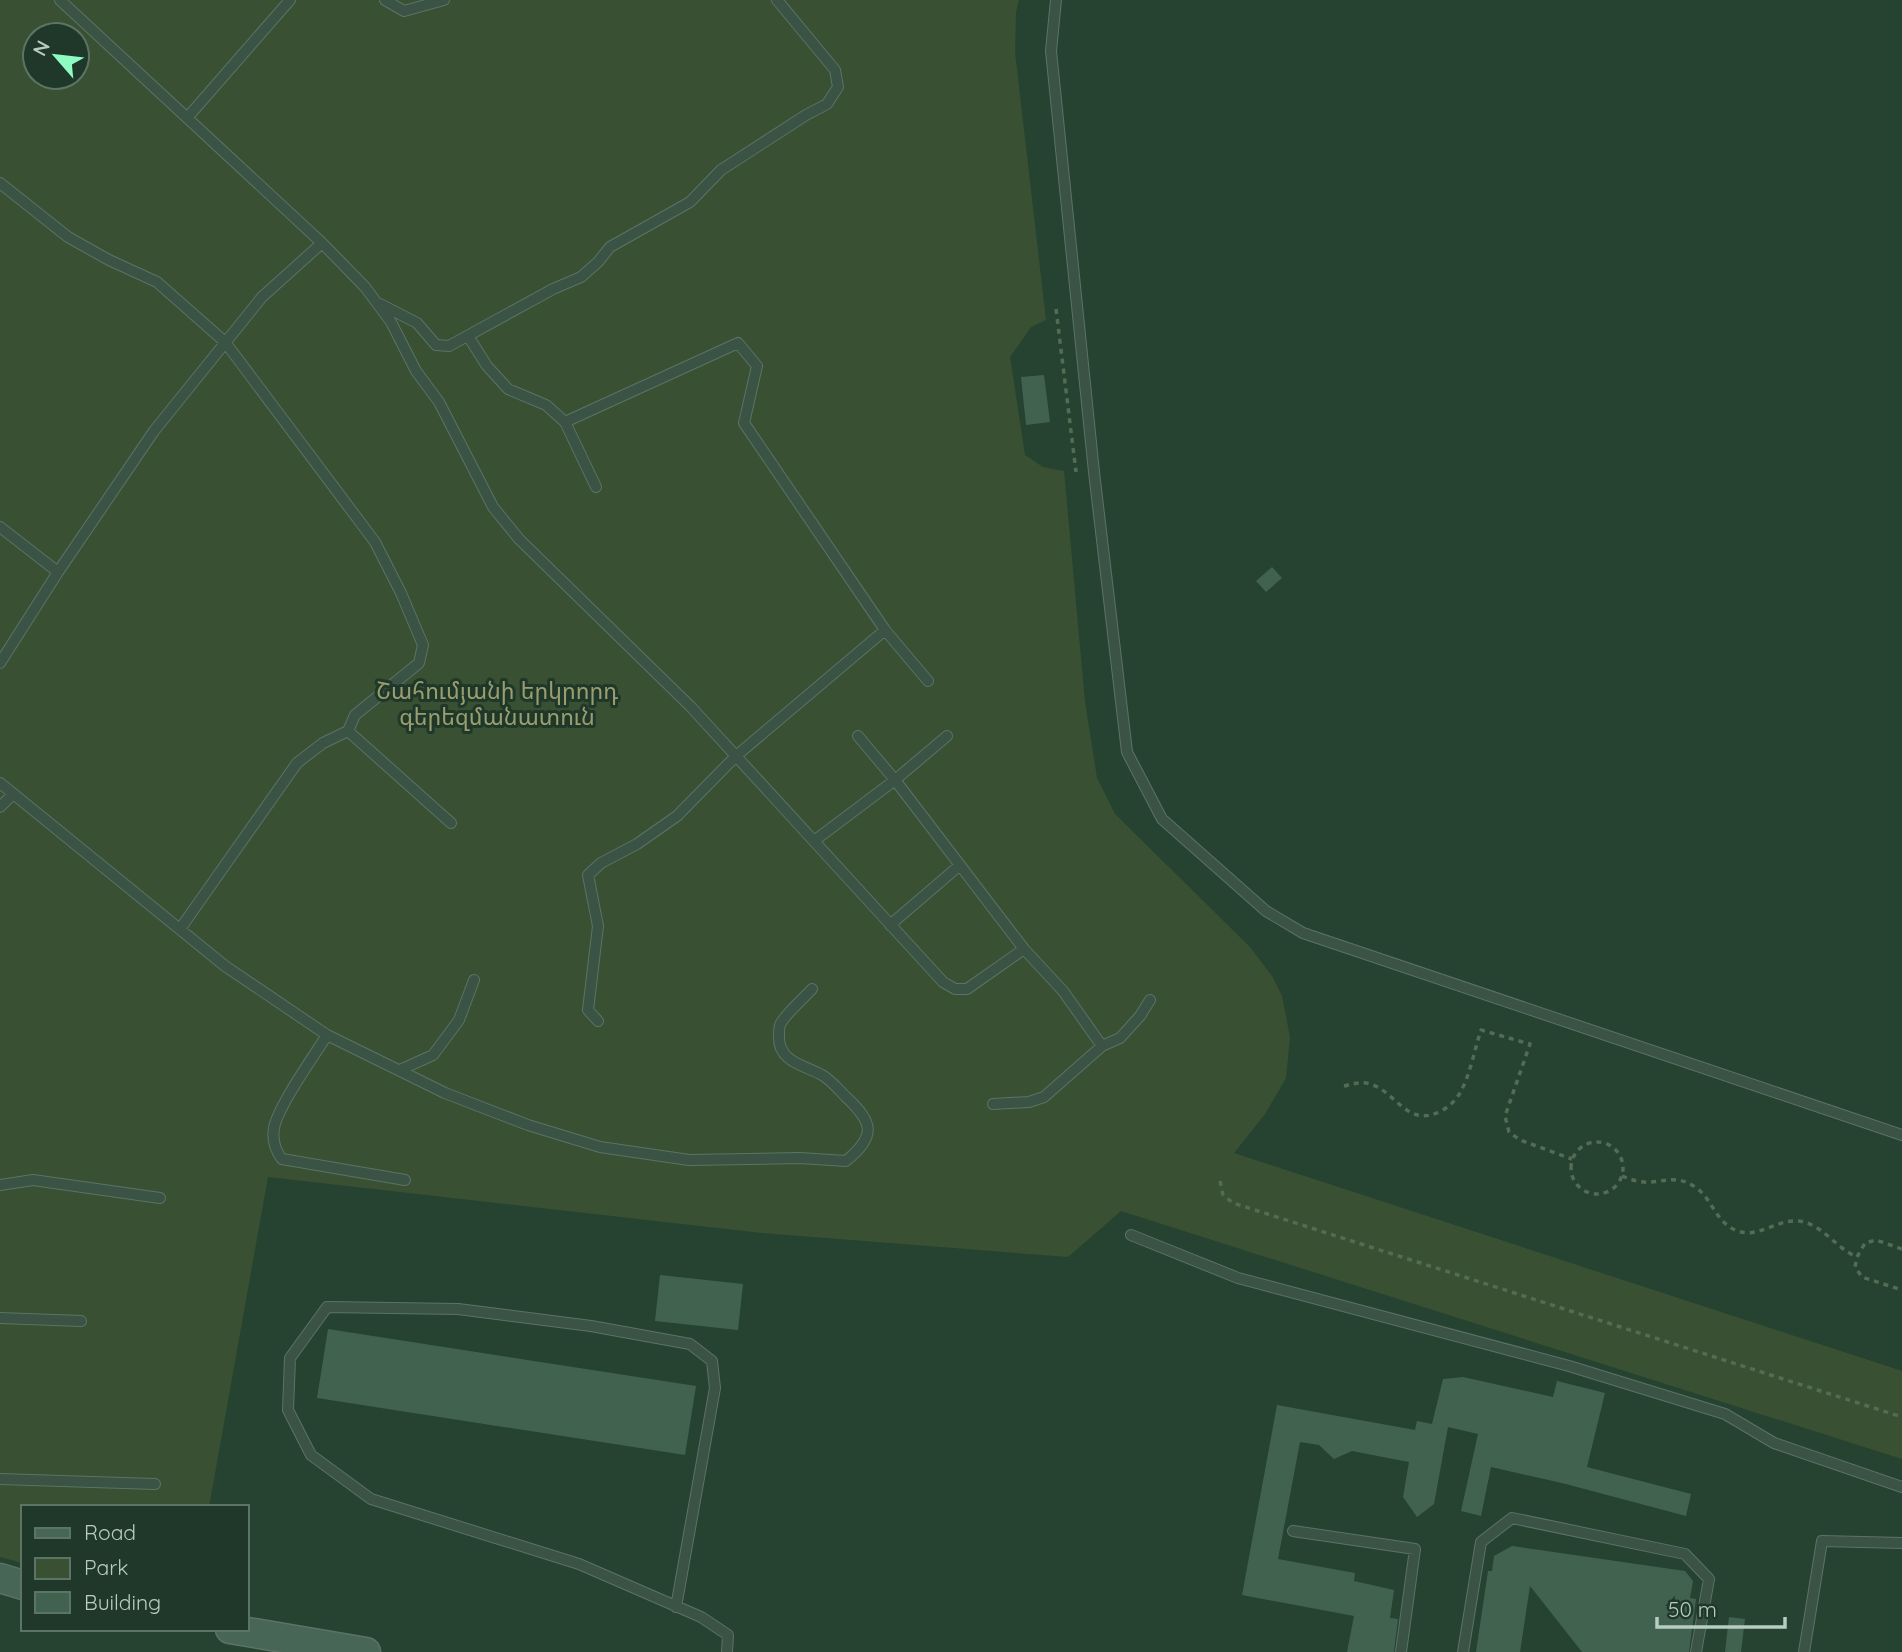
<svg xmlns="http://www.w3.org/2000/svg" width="1902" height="1652" viewBox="0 0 1902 1652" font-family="Quicksand,'Noto Sans Armenian',sans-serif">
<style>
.green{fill:#395132;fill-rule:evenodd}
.building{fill:#426250}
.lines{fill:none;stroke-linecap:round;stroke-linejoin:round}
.lane-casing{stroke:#5b7366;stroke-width:12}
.secondary-casing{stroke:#5b7366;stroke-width:31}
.path{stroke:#536c53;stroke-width:3.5;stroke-dasharray:5 5;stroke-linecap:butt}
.lane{stroke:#3a5345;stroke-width:10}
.secondary{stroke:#486656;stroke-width:28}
.labels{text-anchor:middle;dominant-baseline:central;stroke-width:6;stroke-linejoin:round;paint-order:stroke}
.park-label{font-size:23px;fill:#9a9e6e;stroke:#1f382a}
</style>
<rect width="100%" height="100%" fill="#264332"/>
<path class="green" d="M0,0H1019L1016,12L1015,52L1046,320L1031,327L1010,357L1025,455L1043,467L1064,471L1085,702L1097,778L1115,814L1250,947L1272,976L1282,996L1290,1037L1286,1078L1265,1114L1234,1153L1902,1371V1459L1121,1211L1068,1257L762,1233L268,1177L209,1507H23V1563L0,1557ZM35,35H77V77H35Z"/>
<path class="building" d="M1044,375L1050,422L1026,425L1021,377Z
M1272,567L1282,578L1266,592L1256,581Z
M660,1275L743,1284L738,1330L655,1321Z
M328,1329L696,1386L685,1455L317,1398Z
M1463,1377L1553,1397L1557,1381L1605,1393L1587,1467L1691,1494L1686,1516L1562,1483L1491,1467L1481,1516L1461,1511L1478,1434L1448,1427L1434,1504L1417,1517L1403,1497L1409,1462L1352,1451L1334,1459L1319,1445L1300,1442L1278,1559L1355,1573L1354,1581L1394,1590L1390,1618L1398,1619L1394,1652H1347L1354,1616L1242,1595L1277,1405L1415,1430L1417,1421L1432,1424L1443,1379Z
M1512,1546L1685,1571L1693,1581L1690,1598L1696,1599L1689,1652H1582L1530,1586L1520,1652H1476L1488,1571H1492L1494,1556Z
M1729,1617L1745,1619L1741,1652H1725Z"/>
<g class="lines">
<defs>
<path id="lane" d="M60,0L322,243L365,287L391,322L416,371L439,402L493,507L519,539L691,707L943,982L955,989H967L1024,949
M385,0L404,11L444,0
M1056,0L1051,51L1094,472L1127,752L1162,819L1266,911L1303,933L1902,1135
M187,118L290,0
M0,183L68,237L109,260L157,282L225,342L375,542L401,593L423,645L419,663L355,715L348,731L323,743L297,763L180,929
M380,304L417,323L436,345L449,346L553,289L581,277L598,262L610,247L690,202L721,170L806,115L827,104L838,87L835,70L777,0
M468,336L487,366L508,389L546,405L565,422L596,487
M565,422L738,343L757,366L744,423L885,630L928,681
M0,527L58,572
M0,663L58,572L154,431L262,297L322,243
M348,731L451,823
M858,736L895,780L1024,949L1063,991L1102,1046
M0,783L225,966L327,1035L445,1093L528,1125L600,1147L689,1160L800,1158L846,1161C876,1136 874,1123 846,1097C839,1090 831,1080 822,1075C804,1065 778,1062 779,1036C779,1035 779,1026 780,1025C784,1015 804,998 812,989
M0,807L13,794
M814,841L895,780L947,736
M890,925L960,865
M598,1021L588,1010L598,926L588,875L601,863L637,844L677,816L736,756L885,630
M327,1035C314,1056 278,1106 274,1128C272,1140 275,1150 282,1159L405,1180
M400,1070L433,1055L459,1020L474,980
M993,1104L1029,1102L1044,1097L1102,1046L1120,1038L1140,1016L1150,1000
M0,1185L33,1180L160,1198
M1131,1235L1238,1278L1569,1366L1725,1414L1774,1443L1902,1487
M0,1318L81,1321
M0,1479L155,1484
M1293,1531L1415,1549L1401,1652
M676,1607L715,1388L712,1361L690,1344L591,1326L458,1309L327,1307L290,1358L288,1410L311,1455L371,1499L579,1564L701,1617L728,1635L727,1652
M1463,1652L1481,1542L1512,1518L1685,1554L1709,1579L1696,1652
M1804,1652L1822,1541L1902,1543"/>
<path id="secondary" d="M0,1578L23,1585
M230,1629L366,1652"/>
</defs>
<use href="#lane" class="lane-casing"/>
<use href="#secondary" class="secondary-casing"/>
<path class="path" d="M1056,309L1076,472
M1344,1086C1353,1084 1361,1081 1370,1084C1396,1091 1407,1129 1441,1111C1452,1105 1458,1098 1463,1087C1471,1070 1475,1048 1481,1030L1530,1044L1505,1116L1509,1132L1520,1140L1572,1159
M1571 1168a26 26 0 1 1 52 0a26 26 0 1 1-52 0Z
M1622,1176C1627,1178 1632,1180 1637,1181C1658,1186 1674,1172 1695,1187C1712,1198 1715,1221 1735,1230C1757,1240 1776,1219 1798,1221C1822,1223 1835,1248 1857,1257
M1220,1181L1223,1195L1233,1203L1902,1417
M1902,1249L1876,1240L1865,1243L1857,1257L1855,1267L1862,1277L1902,1290"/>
<use href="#lane" class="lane"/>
<use href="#secondary" class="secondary"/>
</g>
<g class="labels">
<g class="park-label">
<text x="497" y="690">Շահումյանի երկրորդ<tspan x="497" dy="26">գերեզմանատուն</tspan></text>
</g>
</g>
<rect x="21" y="1505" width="228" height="126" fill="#1f382a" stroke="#5c7466" stroke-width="2"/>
<rect x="35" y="1528" width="35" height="10" fill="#486656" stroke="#5c7466" stroke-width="2"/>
<text x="84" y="1540" font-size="21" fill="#b7cdc1">Road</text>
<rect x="35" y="1558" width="35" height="21" fill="#395132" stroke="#5c7466" stroke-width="2"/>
<text x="84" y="1575" font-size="21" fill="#b7cdc1">Park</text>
<rect x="35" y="1592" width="35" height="21" fill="#426250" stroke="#5c7466" stroke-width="2"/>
<text x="84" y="1610" font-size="21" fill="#b7cdc1">Building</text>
<g transform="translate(56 56) rotate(298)"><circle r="33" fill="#1f382a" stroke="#5c7466" stroke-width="2"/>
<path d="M0-5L12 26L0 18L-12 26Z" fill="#8efbc0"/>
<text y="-10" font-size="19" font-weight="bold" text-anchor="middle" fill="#b7cdc1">N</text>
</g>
<path d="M1657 1617v10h128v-10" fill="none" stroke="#b7cdc1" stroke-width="3.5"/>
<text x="1668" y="1617" font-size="21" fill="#b7cdc1" stroke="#1f382a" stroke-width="5" paint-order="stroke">50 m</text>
</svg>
